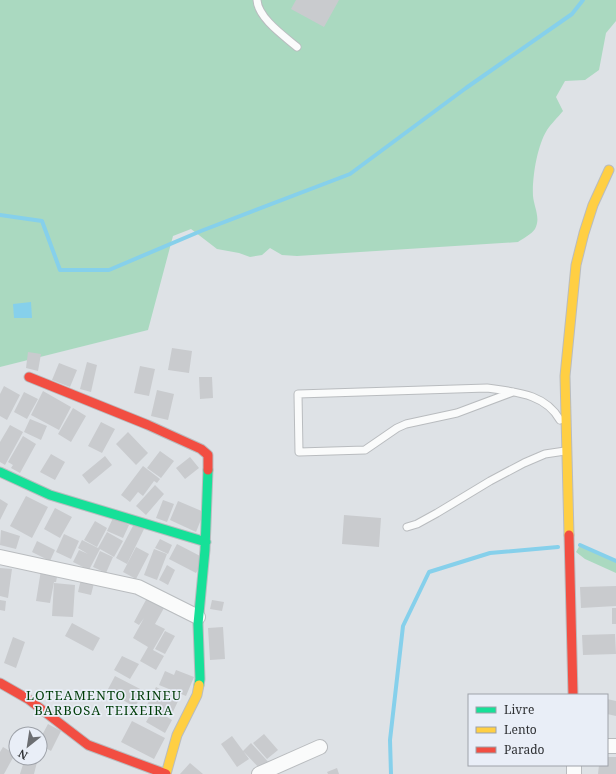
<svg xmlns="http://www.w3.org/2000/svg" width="616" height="774" viewBox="0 0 616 774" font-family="'Noto Serif',serif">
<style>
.green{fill:#aad9c0}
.water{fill:#86d0eb}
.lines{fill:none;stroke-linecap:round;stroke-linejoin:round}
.stream{stroke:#86d0eb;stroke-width:4}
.building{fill:#c9cbce}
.lane-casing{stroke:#b9bcbf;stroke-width:9}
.street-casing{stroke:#b9bcbf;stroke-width:16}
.fast-casing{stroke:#b9bcbf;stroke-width:11}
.slow-casing{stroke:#b9bcbf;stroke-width:11}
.jam-casing{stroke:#b9bcbf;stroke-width:11}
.lane{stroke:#fafbfb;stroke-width:7}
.street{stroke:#fafbfb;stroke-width:14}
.fast{stroke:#16e098;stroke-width:9}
.slow{stroke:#ffcf43;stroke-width:9}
.jam{stroke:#f24e42;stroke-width:9}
.labels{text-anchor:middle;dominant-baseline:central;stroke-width:3.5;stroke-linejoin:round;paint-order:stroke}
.neighbourhood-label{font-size:13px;letter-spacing:1px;fill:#003d08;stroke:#e9eef7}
</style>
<rect width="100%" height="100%" fill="#dee2e6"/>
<path class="green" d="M0,0H616V21L606,33L599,70L585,80L565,81L556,97L563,111C558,117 551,124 547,130C537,146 532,178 533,196C534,207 541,218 535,229C532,234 522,239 518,242L297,256L282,255L270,248L262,255L250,257L239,253L217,249L191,229L173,236L148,330L0,367Z
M580,545L616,561V573L585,559L576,552Z"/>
<path class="water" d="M31,302L32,318H14L13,304Z"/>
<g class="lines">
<path class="stream" d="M0,215L42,221L60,270H109L201,231L350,174L466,88L572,14L583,0
M580,545L616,561
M391,774L390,740L403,626L429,572L490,553L558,547"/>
</g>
<path class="building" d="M296,0H339L324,27L291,9Z
M172,348L192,351L189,373L168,370Z
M28,352L41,354L38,371L26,368Z
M87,362L97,365L91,392L80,389Z
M59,363L77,370L70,387L52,380Z
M140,366L155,369L149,396L134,393Z
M199,377H212L213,398L200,399Z
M4,386L20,395L7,420L0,416V394Z
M157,390L174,394L168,420L151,416Z
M43,391L71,407L59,430L31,415Z
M24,392L38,399L27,419L14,412Z
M73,408L86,416L71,442L58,434Z
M30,419L47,426L41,440L24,432Z
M101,422L115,429L102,453L88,446Z
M10,425L23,432L5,465L0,462V442Z
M128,432L148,453L136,465L116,444Z
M23,436L36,444L20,473L11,468L13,465L8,462Z
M160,451L174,461L161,478L147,468Z
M51,454L65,462L55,480L40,472Z
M105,456L112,465L89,484L82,475Z
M190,457L199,468L185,479L176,468Z
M143,466L160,479L157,483L154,481L143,496L138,492L130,502L121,495Z
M155,485L164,494L146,515L136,506Z
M26,496L48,507L32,538L10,526Z
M0,499L8,504L0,520Z
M163,500L174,504L167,522L156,518Z
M178,501L204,512L196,532L170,520Z
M55,508L72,517L60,538L44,529Z
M344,515L381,518L379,547L342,544Z
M113,518L129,525L123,538L107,531Z
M95,521L107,528L97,547L84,540Z
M134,524L144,529L127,564L116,558Z
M1,530L20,536L16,549L0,545Z
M107,532L123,541L114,557L100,549L89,570L73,562L79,550L88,554L78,548L82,540L98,548Z
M64,534L79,541L71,559L56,552Z
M160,539L172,545L168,554L155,548Z
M37,541L55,550L50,561L32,552Z
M177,544L204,558L196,573L169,559Z
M136,547L149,554L136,579L123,572Z
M154,549L167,554L157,580L144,575Z
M100,551L113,557L106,573L93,567Z
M167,565L175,570L168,585L159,580Z
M0,568L12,569L8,598L0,596Z
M41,570L58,572L56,582H54L50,603L36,601Z
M81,579L94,583L91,595L78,592Z
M54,583L75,585L73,617L52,616Z
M616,586V606L581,608L580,587Z
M147,598L164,608L155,624L165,629L153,650L164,656L156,670L140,661L148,647L133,638L144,618L139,625L134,622Z
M0,600L6,601L5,611L0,610Z
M212,600L224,602L222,611L210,609Z
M612,608H616V624H612Z
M72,623L100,638L93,651L65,636Z
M223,627L225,659L210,660L208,628Z
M165,631L175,636L165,654L155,649Z
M615,634L616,654L583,655L582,635Z
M13,637L25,642L16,668L4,663Z
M122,656L139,664L130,679L114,670Z
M176,670L194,677L186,696L159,685L165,671L174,675Z
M115,676L144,691L135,707L107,691Z
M156,687L179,699L171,716L147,705Z
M607,699L616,701V716L607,714Z
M154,709L172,720L165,733L146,722Z
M132,721L165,738L154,759L121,742Z
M48,724L61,731L51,751L40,745V739Z
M264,734L278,750L267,759L253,743Z
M232,736L249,759L237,767L221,744Z
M251,743L271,765L263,772L243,751Z
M3,747L15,754L4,774H0V752Z
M607,757H616V774H598L599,765H607Z
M25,758H38L34,774H20Z
M190,763L203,774H180Z
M337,768L339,774H328L327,772Z"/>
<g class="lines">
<defs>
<path id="lane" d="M257,0C258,18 284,36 297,47
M513,392L457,413L406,424L397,428L365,450L299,452L298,394L487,388C514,392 545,393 560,420
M407,527L417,524L437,513L490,481L524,463L545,454L565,451"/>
<path id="street" d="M0,557L138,587L198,617
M607,746H616
M574,765V774
M259,774L320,747"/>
<path id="fast" d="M0,472L50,495L206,542
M199,685L200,679L198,624L205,550L208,470"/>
<path id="slow" d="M569,535L565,376L576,265L584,233L593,205L609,170
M166,774L177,735L197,695L199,685"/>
<path id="jam" d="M29,377L148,425L201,449L208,455V470
M569,535L573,695
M0,683L28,699L88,745L166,774"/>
</defs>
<use href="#lane" class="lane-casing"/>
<use href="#street" class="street-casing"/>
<use href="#fast" class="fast-casing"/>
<use href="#slow" class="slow-casing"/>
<use href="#jam" class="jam-casing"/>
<use href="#lane" class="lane"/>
<use href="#street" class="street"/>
<use href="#fast" class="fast"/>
<use href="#slow" class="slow"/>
<use href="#jam" class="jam"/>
</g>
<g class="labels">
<g class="neighbourhood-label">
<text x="104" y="695">LOTEAMENTO IRINEU<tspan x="104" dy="15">BARBOSA TEIXEIRA</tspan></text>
</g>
</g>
<rect x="468" y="694" width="140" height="72" fill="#e9eef7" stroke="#9ea2a9"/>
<rect x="476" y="707" width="20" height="6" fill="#16e098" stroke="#9ea2a9"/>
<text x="504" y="714" font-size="12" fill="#2e3033">Livre</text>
<rect x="476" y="727" width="20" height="6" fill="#ffcf43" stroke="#9ea2a9"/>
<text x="504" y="734" font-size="12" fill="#2e3033">Lento</text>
<rect x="476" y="747" width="20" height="6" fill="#f24e42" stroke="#9ea2a9"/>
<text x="504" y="754" font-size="12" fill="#2e3033">Parado</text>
<g transform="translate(28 746) rotate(210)"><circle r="19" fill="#e9eef7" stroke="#9ea2a9"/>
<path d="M0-3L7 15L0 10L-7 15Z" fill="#6c6e72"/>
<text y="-6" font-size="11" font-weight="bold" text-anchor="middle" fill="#2e3033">N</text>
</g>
</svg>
